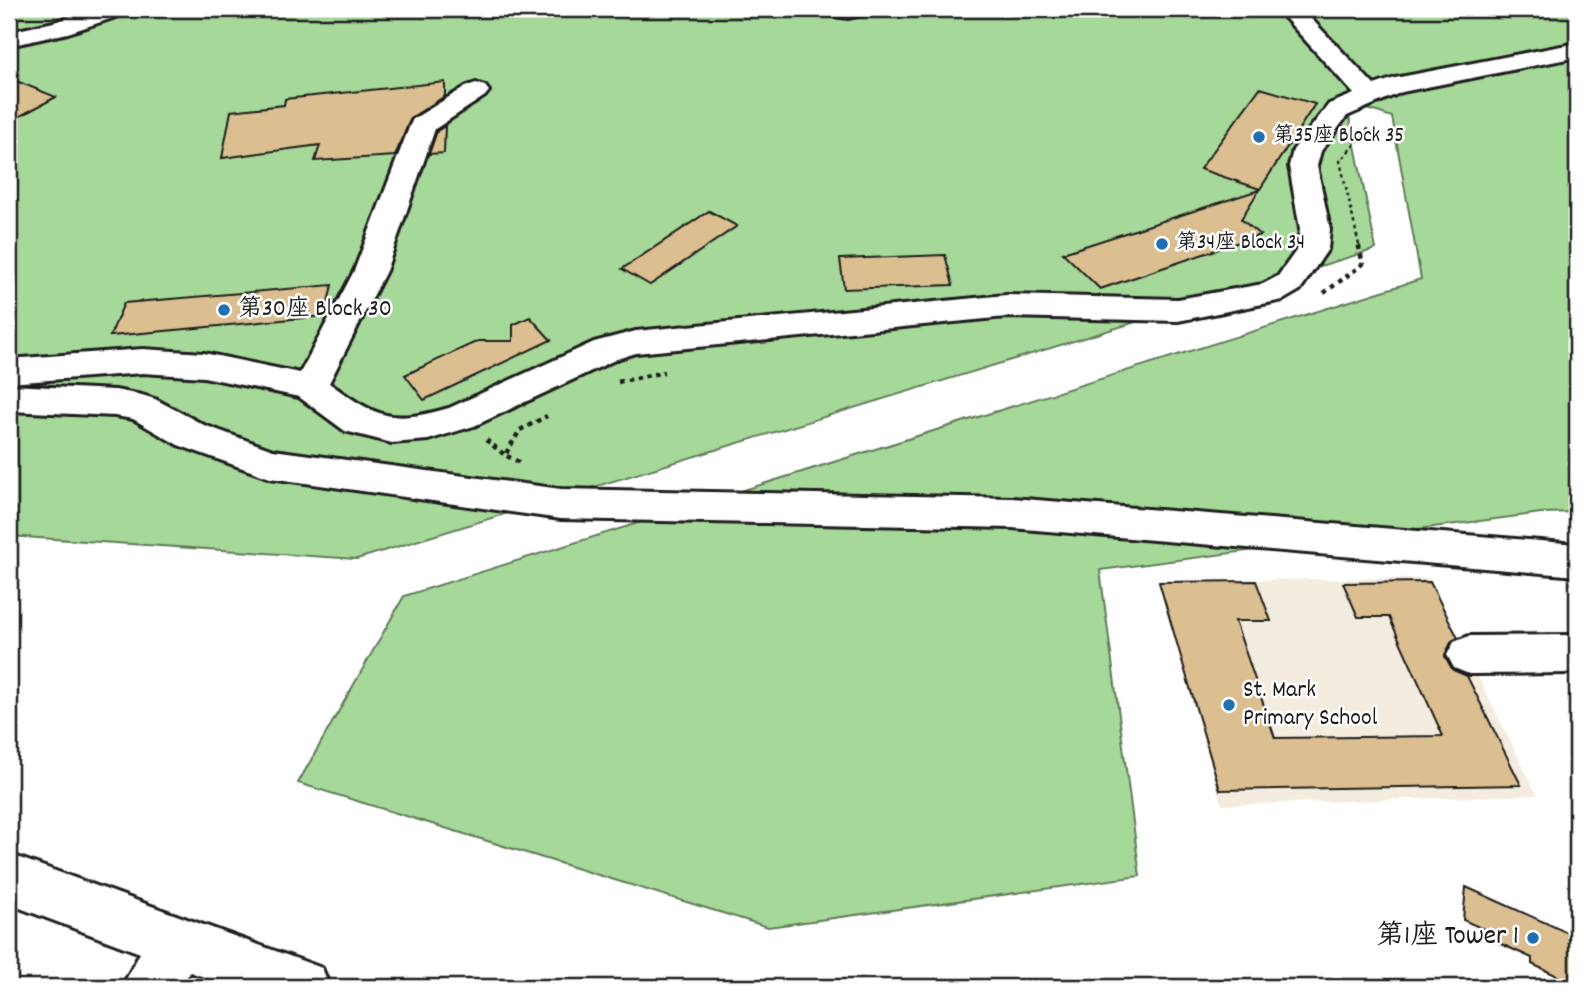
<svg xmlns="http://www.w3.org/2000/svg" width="1586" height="996" viewBox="0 0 1586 996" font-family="Dekko,'LXGW WenKai TC',sans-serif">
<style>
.built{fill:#f4ecde}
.green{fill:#a6d899;stroke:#617a5a;stroke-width:2}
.building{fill:#dbbf90;stroke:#1c1c1c;stroke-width:2}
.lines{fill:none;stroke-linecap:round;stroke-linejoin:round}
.minor-casing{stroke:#1c1c1c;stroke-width:6}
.path-far1{stroke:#1c1c1c;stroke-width:2.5;stroke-dasharray:3.5 3.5;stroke-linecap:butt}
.path{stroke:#1c1c1c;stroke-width:4.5;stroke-dasharray:4.5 4.5;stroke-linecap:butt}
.minor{fill:#fff;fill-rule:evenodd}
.poi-dot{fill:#1f6fb2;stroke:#fff;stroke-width:2.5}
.labels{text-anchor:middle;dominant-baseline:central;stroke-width:5;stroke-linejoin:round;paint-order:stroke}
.far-poi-label{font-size:21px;fill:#1c1c1c;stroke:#fff;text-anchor:start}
.poi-label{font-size:24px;fill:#1c1c1c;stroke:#fff;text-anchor:start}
.near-poi-label{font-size:28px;fill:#1c1c1c;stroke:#fff;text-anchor:end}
</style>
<rect width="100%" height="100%" fill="#fff"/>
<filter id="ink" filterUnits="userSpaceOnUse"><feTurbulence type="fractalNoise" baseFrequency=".0143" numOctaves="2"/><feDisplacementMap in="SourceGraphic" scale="14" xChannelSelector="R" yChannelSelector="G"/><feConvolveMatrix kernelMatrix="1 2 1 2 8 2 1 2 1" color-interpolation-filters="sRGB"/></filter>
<g filter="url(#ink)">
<path class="built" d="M1429,578L1537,795L1222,805L1158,581Z"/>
<path class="green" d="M9,9H1577V512L1541,513L1100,570L1140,876L768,927L298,783L404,596L1421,279L1392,117L1350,103L1347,106L1376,249L357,559L9,536Z"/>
<path class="building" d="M9,78L56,97L9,122Z
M445,82V96L411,118L395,156L315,161L320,145L222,158L231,111L284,105L285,99Z
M1260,88L1315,104L1260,189L1200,169Z
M445,126L444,153L429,154L437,131Z
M1259,190L1241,219L1260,235L1100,289L1063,253Z
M709,211L737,226L650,285L622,269Z
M945,255L953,285L844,289L840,259Z
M332,285L325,316L110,336L124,303Z
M530,317L551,340L424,400L405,375L478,341H513V325Z
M1256,581L1271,621H1235L1275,738L1443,736L1389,617H1358L1343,583L1430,582L1458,638L1452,641L1445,656L1453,670L1467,676L1521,785L1220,790L1159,582Z
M1466,887L1577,937V985L1532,964V958L1490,939V932L1463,920Z"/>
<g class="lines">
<defs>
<path id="minor" d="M94,9H129L125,14L68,33L9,46V32L54,22Z
M818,9H869L865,14L848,18L822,14Z
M1277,9H1302L1374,85L1395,78L1577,43V57L1402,92L1347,116L1321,151L1317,166L1330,229L1328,249L1300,290L1283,300L1178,321L1006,317L636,353L617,359L474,426L428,440L392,443L345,431L299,397L204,377L143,373L9,383V359L143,349L204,353L300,373L354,271L410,125L413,119L467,86L476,83L485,86L489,91L485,96L435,129L386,271L329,383C377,417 390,425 449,408L594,342L636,331L1006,295L1178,299L1263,284L1278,276L1298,248L1300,229L1289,166L1293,150L1329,104L1354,94Z
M9,385L115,390L142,395L155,399L204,425L273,450L561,489L1012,498L1577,544V576L1012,528L561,519L270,478L178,445L133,419L115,416L9,411Z
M1577,635V673L1469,674L1454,668L1447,655L1454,642L1469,636Z
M9,854L322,968L330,987H232L190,972L180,987H122L140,953L9,904Z"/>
</defs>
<use href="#minor" class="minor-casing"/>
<path class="path-far1" d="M1577,116V133
M1359,245L1340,161L1369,128"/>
<path class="path" d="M1324,293L1363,264L1358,243
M618,382L664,372
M486,440L505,455
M519,462L505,455L520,430L547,416"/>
<use href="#minor" class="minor"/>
</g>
</g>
<g class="poi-dot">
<circle cx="1259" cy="137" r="7"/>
<circle cx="1162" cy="244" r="7"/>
<circle cx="224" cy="310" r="7"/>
<circle cx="1229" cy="705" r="7"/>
<circle cx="1533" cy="938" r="7"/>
</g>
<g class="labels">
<g class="far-poi-label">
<text x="1273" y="137">第35座 Block 35</text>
<text x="1176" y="244">第34座 Block 34</text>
</g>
<g class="poi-label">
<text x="238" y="310">第30座 Block 30</text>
<text x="1243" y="691">St. Mark<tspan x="1243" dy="28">Primary School</tspan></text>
</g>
<g class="near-poi-label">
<text x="1519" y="938">第1座 Tower 1</text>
</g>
</g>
<rect width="1586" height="996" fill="none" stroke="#fff" stroke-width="35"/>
<rect x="18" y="18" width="1551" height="961" fill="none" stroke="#1c1c1c" stroke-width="2.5" filter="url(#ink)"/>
</svg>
